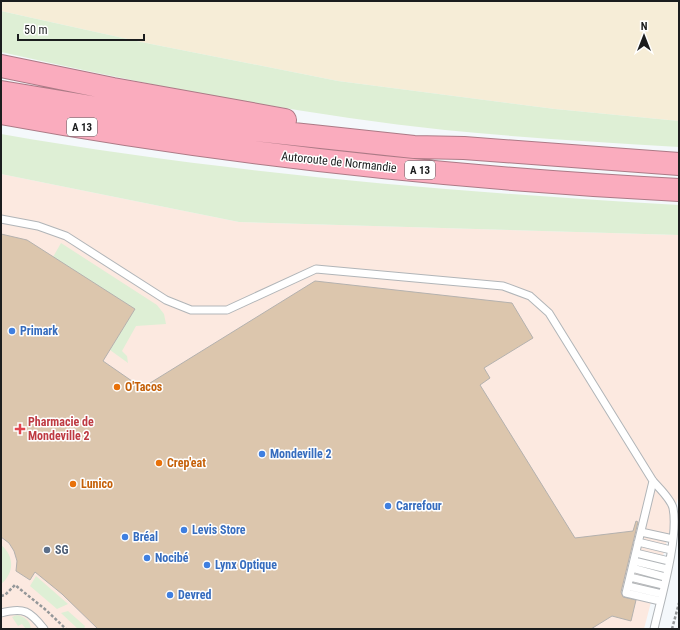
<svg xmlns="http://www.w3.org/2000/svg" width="680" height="630" viewBox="0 0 680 630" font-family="'Roboto Condensed',sans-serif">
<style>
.commercial{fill:#fce9e0}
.industrial{fill:#f6edd7}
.green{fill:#deefd5}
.building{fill:#dcc6ad;stroke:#b4b1ae}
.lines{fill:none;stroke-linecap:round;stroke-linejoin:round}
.lane-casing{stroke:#b1b5b8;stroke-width:9}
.highway-casing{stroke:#ac7a86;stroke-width:24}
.path{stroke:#949799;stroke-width:2.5;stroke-dasharray:3 2;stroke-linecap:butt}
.lane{stroke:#fff;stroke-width:7}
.highway{stroke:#faacbe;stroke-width:22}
.shop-dot{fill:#3f7fe0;stroke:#fff;stroke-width:1.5}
.food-dot{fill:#e8710a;stroke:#fff;stroke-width:1.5}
.health-dot{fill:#e0444e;stroke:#fff;stroke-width:1.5}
.service-dot{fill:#5c6f8a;stroke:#fff;stroke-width:1.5}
.labels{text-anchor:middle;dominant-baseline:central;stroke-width:3;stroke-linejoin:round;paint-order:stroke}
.shield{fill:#fff;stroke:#5f6162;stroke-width:1}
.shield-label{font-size:11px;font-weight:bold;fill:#1b1d1e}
.street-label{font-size:12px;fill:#1b1d1e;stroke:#fff}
.shop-label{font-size:12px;font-weight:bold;fill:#366cbe;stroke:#fff;text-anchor:start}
.food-label{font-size:12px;font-weight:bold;fill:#c56008;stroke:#fff;text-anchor:start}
.health-label{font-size:12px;font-weight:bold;fill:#be3a42;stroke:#fff;text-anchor:start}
.service-label{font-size:12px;font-weight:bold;fill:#4e5e75;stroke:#fff;text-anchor:start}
</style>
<rect width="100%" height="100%" fill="#f4f8fb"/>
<path class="commercial" d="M1,174L239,222L679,235V494L644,629H1Z"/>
<path class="industrial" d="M1,1H679V121L555,109L338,81L141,42L1,11Z"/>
<path class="green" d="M1,11L141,42L338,81L555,109L679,121V147C601,142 523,138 445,130C296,114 147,85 1,52Z
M1,134C225,173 452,192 679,205V235L239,222L1,174Z
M61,243L157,305L164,314L166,324L136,326L122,351L127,356L128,363L110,350L135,309L53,257Z
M1,545C14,555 15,573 1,584Z
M36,576L68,604L57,609L30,586Z
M68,611L85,626L84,629H78L61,613Z
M17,615C25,617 30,620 31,629H26L22,624L18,626L12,617Z"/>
<path class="building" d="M1,234L27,240L135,309L103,361L142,388L315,281L512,303L533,338L484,368L490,378L480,385L575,538L633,531L636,521L638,522L621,592L623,597L636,600L631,621L612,616L591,629H98L62,594L35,572L30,580L16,571L17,561L14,551L9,543L1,537Z"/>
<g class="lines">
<defs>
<path id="lane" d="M1,219L38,226L66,236L166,300L191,310H227L316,269L503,286L530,296L549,313L653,481C659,488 671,499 673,508C679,537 661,598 654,629
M653,481L626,593L660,601
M641,532L673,539
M638,542L671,550
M636,553L669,561
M634,561L667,569
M632,568L665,577
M630,577L663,585
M628,586L662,594
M1,613C24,607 30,611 44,629"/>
<path id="highway" d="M1,66L113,89L285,120
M1,92L188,123L312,136L414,147L464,148L679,164
M1,113C225,154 452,178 679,190"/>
</defs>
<use href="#lane" class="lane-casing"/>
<use href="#highway" class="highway-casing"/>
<path class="path" d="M1,596L5,595L15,585L46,610L66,629
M672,629L679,603"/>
<use href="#lane" class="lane"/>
<use href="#highway" class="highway"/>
</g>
<g class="shop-dot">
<circle cx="12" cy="331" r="4"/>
<circle cx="262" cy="454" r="4"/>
<circle cx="388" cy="506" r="4"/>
<circle cx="184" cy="530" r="4"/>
<circle cx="125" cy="537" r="4"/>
<circle cx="147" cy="558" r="4"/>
<circle cx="207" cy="565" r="4"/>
<circle cx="170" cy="595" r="4"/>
</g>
<g class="food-dot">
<circle cx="117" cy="387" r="4"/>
<circle cx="159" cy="463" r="4"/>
<circle cx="73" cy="484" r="4"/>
</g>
<path class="health-dot" d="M18 423h4v4h4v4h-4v4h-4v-4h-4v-4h4z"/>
<circle class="service-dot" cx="47" cy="550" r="4"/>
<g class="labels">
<g class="shield">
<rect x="67" y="118" width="30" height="18" rx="3"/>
<rect x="405" y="161" width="30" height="18" rx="3"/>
</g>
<g class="shield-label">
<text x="82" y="127">A 13</text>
<text x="420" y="170">A 13</text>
</g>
<g class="street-label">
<text transform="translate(339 162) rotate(6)">Autoroute de Normandie</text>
</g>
<g class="shop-label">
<text x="20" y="331">Primark</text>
<text x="270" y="454">Mondeville 2</text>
<text x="396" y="506">Carrefour</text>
<text x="192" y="530">Levis Store</text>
<text x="133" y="537">Bréal</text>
<text x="155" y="558">Nocibé</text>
<text x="215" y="565">Lynx Optique</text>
<text x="178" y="595">Devred</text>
</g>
<g class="food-label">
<text x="125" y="387">O'Tacos</text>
<text x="167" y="463">Crep'eat</text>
<text x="81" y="484">Lunico</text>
</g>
<g class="health-label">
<text x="28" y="422">Pharmacie de<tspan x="28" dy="14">Mondeville 2</tspan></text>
</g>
<g class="service-label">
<text x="55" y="550">SG</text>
</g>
</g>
<rect width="680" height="630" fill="none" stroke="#1b1d1e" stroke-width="4"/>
<g transform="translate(644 36)" stroke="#ffffff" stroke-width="3" paint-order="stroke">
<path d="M0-3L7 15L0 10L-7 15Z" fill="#1b1d1e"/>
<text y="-6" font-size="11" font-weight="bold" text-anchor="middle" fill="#1b1d1e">N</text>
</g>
<path d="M18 34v6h126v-6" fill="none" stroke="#1b1d1e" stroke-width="2"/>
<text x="24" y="34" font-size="12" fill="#1b1d1e" stroke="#ffffff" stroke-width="3" paint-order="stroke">50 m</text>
</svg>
